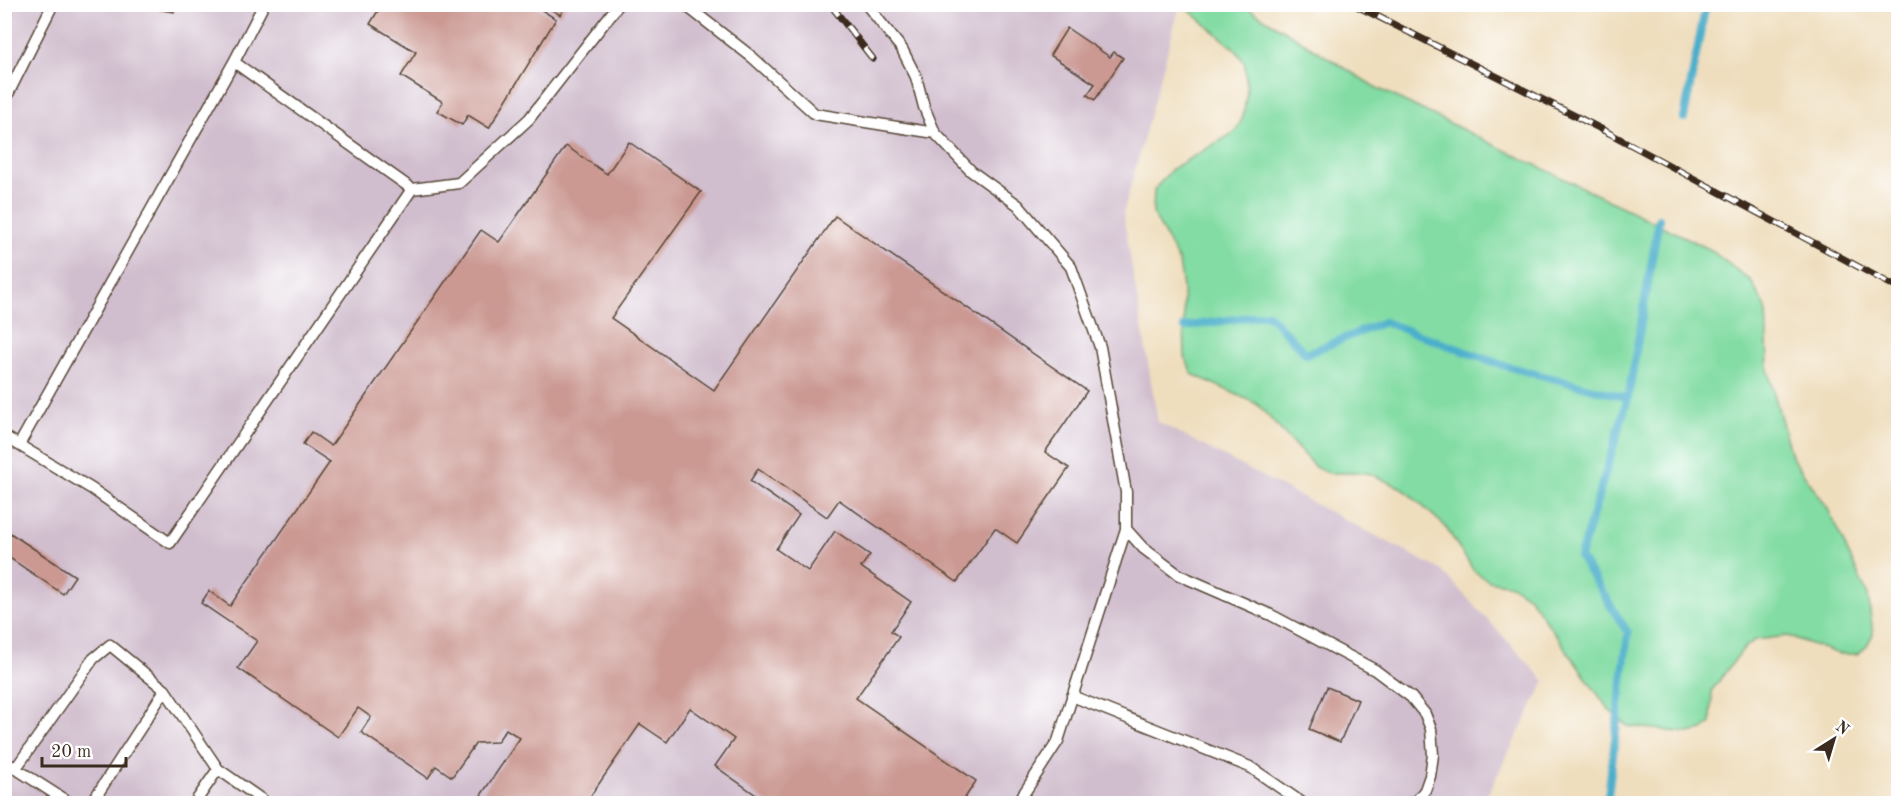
<svg xmlns="http://www.w3.org/2000/svg" width="1903" height="808" viewBox="0 0 1903 808" font-family="'Old Standard TT',serif">
<style>
.industrial{fill:#d0bdcd}
.green{fill:#82dca3;stroke:#5e8360;stroke-width:1.5}
.lines{fill:none;stroke-linecap:round;stroke-linejoin:round}
.stream{stroke:#4cafcb;stroke-width:8}
.building{fill:#cb9892}
.lane-casing{stroke:#564536;stroke-width:13}
.lane{stroke:#fff;stroke-width:10}
.rail-casing{stroke:#3b2a1e;stroke-width:7}
.rail{stroke:#fff;stroke-width:4.5;stroke-dasharray:14;stroke-linecap:butt}
</style>
<rect width="100%" height="100%" fill="#fff"/>
<filter id="ink" filterUnits="userSpaceOnUse"><feTurbulence type="fractalNoise" baseFrequency=".0167" numOctaves="2"/><feDisplacementMap in="SourceGraphic" scale="12" xChannelSelector="R" yChannelSelector="G"/><feConvolveMatrix kernelMatrix="1 2 1 2 8 2 1 2 1" color-interpolation-filters="sRGB"/></filter>
<filter id="wash" filterUnits="userSpaceOnUse"><feTurbulence type="fractalNoise" baseFrequency=".008" numOctaves="4" result="noise"/><feDisplacementMap in="SourceGraphic" scale="24" xChannelSelector="R" yChannelSelector="G"/><feGaussianBlur stdDeviation="1.35" result="paint"/><feColorMatrix in="noise" values="0 0 0 0 0 0 0 0 0 0 0 0 0 0 0 0 0 1.4 0 .05"/><feComposite in="paint" operator="in"/></filter>
<g filter="url(#wash)">
<rect width="100%" height="100%" fill="#efdebe"/>
<path class="industrial" d="M5,5H1180L1123,214L1158,422L1441,570L1545,681L1483,803L5,804Z"/>
<path class="green" d="M1183,5H1243L1375,87L1709,249L1751,281L1766,308L1768,371L1791,456L1827,507L1868,596L1873,634L1866,647L1857,654H1839L1788,636L1755,640L1743,649L1712,690L1711,723L1703,730L1688,733L1627,726L1609,710L1529,597L1511,585L1489,581L1474,571L1445,526L1402,488L1368,473H1329L1315,467L1257,404L1192,374L1185,356L1183,288L1179,262L1153,213L1154,190L1172,169L1235,132L1243,117L1247,91L1245,64L1236,50Z"/>
<g class="lines">
<path class="stream" d="M1684,118L1706,4
M1184,327L1268,314L1306,354L1384,322L1502,365L1628,398
M1607,804L1628,633L1580,557L1628,398L1659,219"/>
</g>
<g id="blocks">
<path class="building" d="M124,4H175L174,12Z
M382,4H532L556,19L489,128L468,115L462,125L437,111L443,102L401,76L416,52L370,24Z
M543,4H567L560,15Z
M1067,28L1110,57L1114,52L1123,58L1095,100L1087,95L1095,84L1050,55Z
M629,142L701,192L611,318L714,390L835,216L1087,391L1045,452L1069,468L1017,543L995,528L957,582L839,500L827,517L758,469L750,481L799,515L776,549L808,571L835,531L870,555L861,567L911,602L891,631L899,637L856,698L976,781L961,804H821L816,800L814,804H769L715,766L734,739L690,708L667,742L640,724L585,804H475L520,738L506,729L497,742L476,743L452,777L436,766L428,778L361,732L371,717L358,708L338,737L238,668L257,641L201,603L209,591L230,606L330,462L303,444L311,432L331,446L481,230L499,242L566,146L607,174Z
M4,529L75,576L63,594L4,554Z
M1327,687L1358,700L1340,742L1309,729Z"/>
</g>
</g>
<g filter="url(#ink)">
<use href="#blocks" fill-opacity="0" stroke="#564536" stroke-width="1.5"/>
<g class="lines">
<defs>
<path id="lane" d="M684,4L752,57L815,114L935,133
M866,4L902,49L916,77L924,107L935,133L971,171L1018,205L1071,267L1100,347L1126,492V529L1143,548L1179,575L1271,615L1375,670L1411,697L1425,714L1431,729L1433,755L1430,776L1425,790L1414,804
M234,62L264,4
M4,102L53,4
M412,189L459,183L529,119L619,4
M4,436L92,489L170,543L412,189L234,62L19,445
M1072,696L1250,767L1304,804
M4,761L71,804
M16,768L93,659L110,645L165,690L218,769L268,804
M91,804L165,690
M194,804L218,769
M1017,804L1058,741L1126,529"/>
</defs>
<use href="#lane" class="lane-casing"/>
<use href="#lane" class="lane"/>
<defs>
<path id="rail" d="M830,4L873,59
M1353,4L1609,133L1898,288"/>
</defs>
<use href="#rail" class="rail-casing"/>
<use href="#rail" class="rail"/>
</g>
</g>
<rect width="1903" height="808" fill="none" stroke="#fff" stroke-width="24"/>
<g transform="translate(1834 739) rotate(37)" stroke="#ffffff" stroke-width="4.5" paint-order="stroke">
<path d="M0-4.5L10 22L0 15L-10 22Z" fill="#3b2a1e"/>
<text y="-9" font-size="16" font-weight="bold" text-anchor="middle" fill="#3b2a1e">N</text>
</g>
<path d="M42 757v9h84v-9" fill="none" stroke="#3b2a1e" stroke-width="3"/>
<text x="51" y="757" font-size="18" fill="#3b2a1e" stroke="#ffffff" stroke-width="4.5" paint-order="stroke">20 m</text>
</svg>
